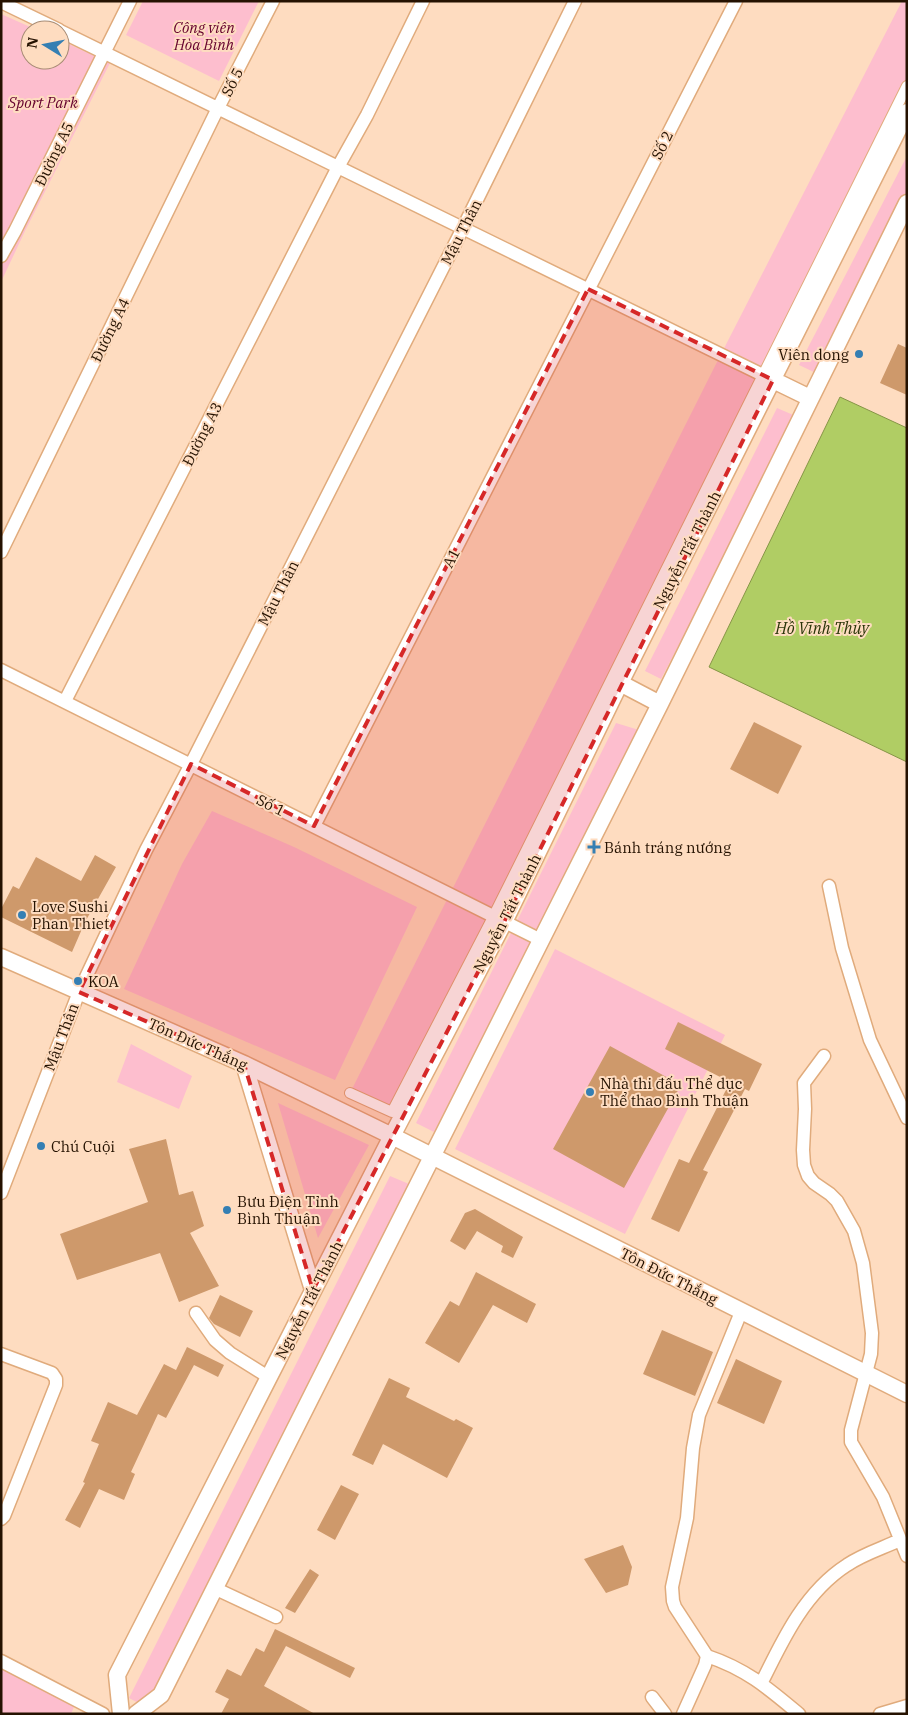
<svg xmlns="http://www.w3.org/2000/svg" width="908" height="1715" viewBox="0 0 908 1715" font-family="'IBM Plex Serif',serif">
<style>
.green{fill:#fdbece}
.water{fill:#b0cd64;stroke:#869546}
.building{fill:#ce996b}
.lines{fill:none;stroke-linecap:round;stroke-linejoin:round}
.pedestrian-casing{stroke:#e0ab7c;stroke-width:12}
.minor-casing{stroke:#e0ab7c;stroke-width:15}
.tertiary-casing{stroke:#e0ab7c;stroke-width:19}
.pedestrian{stroke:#fff;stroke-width:10}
.minor{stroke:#fff;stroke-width:12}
.tertiary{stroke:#fff;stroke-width:16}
.marked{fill:#d62828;fill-opacity:0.2;stroke:#d62828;stroke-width:4;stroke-dasharray:10 6;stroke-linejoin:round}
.poi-dot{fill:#357fb3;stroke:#fedcc0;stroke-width:2}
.labels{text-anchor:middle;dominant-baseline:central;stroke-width:4;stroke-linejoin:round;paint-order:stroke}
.park-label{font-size:15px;font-style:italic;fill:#65002e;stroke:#fedcc0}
.street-label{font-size:15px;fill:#251201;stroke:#fedcc0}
.poi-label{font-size:15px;fill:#251201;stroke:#fedcc0;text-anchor:start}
.water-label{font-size:16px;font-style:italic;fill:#2a3408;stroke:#fedcc0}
</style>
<rect width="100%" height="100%" fill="#fedcc0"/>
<path class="green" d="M143,1H259L219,81L126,35Z
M902,1H907V86L392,1112L350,1093L715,366Z
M1,14L37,30H30V60H60V40L110,63L25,231L1,282Z
M907,156V198L818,374L799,365Z
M777,408L798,417L661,679L645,671Z
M616,723L639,730L434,1132L416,1123Z
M212,811L294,847L417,907L335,1080L124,989L182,864Z
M555,949L725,1035L625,1234L455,1149Z
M131,1044L192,1076L179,1109L117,1082Z
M278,1103L369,1145L318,1238Z
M390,1176L409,1184L148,1708L129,1698Z
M1,1658L79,1695L71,1714H1Z"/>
<path class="water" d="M840,397L907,428V762L709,667Z"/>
<path class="building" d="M898,344L907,348V395L880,383Z
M754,722L802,746L778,794L730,769Z
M95,855L116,867L85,922L72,952L1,917V909L13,886L19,889L36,857L81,881Z
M678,1022L762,1064L749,1091L745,1089L703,1170L708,1172L679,1232L651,1219L679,1159L689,1163L730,1082L665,1049Z
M610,1046L681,1085L624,1188L553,1149Z
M166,1139L179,1195L193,1191L204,1226L190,1233L219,1286L179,1302L160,1253L77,1280L60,1234L148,1202L129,1149Z
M475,1209L523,1237L513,1258L501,1252L503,1246L477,1231L465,1250L450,1241L465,1213Z
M476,1272L536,1304L527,1323L493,1305L459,1363L425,1343L450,1301L459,1306Z
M220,1295L253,1311L240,1337L214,1324L209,1318Z
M662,1330L713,1352L695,1396L643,1374Z
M187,1347L224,1365L218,1377L194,1365L166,1418L158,1414L131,1472L135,1474L124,1500L99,1489L80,1528L65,1520L85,1483L83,1482L99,1444L91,1441L108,1402L137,1415L164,1364L176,1370Z
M736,1359L782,1381L764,1424L717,1403Z
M389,1378L410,1388L406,1397L454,1421L456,1419L473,1428L447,1478L383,1444L373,1465L352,1455Z
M341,1485L359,1494L335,1540L317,1530Z
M623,1545L632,1567L628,1585L606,1593L584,1559Z
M310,1569L319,1575L295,1613L285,1608Z
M275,1629L355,1668L350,1678L286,1646L264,1686L315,1714H221L229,1699L215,1692L227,1669L241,1676L256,1648L264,1652Z"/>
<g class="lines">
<defs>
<path id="pedestrian" d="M350,1093L392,1112L491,921L907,86"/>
<path id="minor" d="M1,2L59,30
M60,31L773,380
M1,256L15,231L130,1
M1,552L218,108L273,1
M1,670L541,940
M65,701L338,167L367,115L423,1
M314,826L736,1
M829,886L842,948L870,1040L907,1118
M824,1056L804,1083L805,1109L803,1150L804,1165L808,1176L814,1183L830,1194L837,1201L854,1231L863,1263L872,1333L871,1354L851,1430V1442L883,1497L907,1556
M1,1193L79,992L146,850L191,764L463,228L575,1
M196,1313L215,1340L230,1353L270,1378
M1,1354L52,1373L56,1379V1385L4,1516L1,1519
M214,1588L276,1617
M707,1656C746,1669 768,1688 799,1714
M1,1661L103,1714
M762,1682C783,1639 805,1592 847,1565C863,1554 883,1548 900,1540
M652,1697L665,1714
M683,1714L705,1665L707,1656L675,1607L673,1601L672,1587L687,1518L693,1448L699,1415L741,1312
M880,1714L907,1706"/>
<path id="tertiary" d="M773,380L810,398
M620,683L660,704
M1,957L244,1064L392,1136L907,1394
M244,1064L313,1290
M121,1714L117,1675L392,1136L504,922L620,683L907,112
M136,1714L161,1695L660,704L907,203"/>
</defs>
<use href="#pedestrian" class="pedestrian-casing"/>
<use href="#minor" class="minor-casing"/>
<use href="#tertiary" class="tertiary-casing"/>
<use href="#pedestrian" class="pedestrian"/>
<use href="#minor" class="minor"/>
<use href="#tertiary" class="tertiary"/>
</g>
<path class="marked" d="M588,289L773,380L504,922L313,1290L244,1064L79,992L191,764L314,826Z"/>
<g class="poi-dot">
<circle cx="859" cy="354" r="5"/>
<path d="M591.5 839.5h5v5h5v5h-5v5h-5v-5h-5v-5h5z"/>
<circle cx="22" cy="915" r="5"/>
<circle cx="78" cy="981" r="5"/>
<circle cx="590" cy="1092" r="5"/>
<circle cx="41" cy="1146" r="5"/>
<circle cx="227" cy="1210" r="5"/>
</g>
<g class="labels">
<g class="park-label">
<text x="204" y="27">Công viên<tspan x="204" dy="17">Hòa Bình</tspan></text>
<text x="43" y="102">Sport Park</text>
</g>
<g class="street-label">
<text transform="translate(232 82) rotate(-63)">Số 5</text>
<text transform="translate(662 145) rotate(-63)">Số 2</text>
<text transform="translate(54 154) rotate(-64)">Đường A5</text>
<text transform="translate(461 232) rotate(-63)">Mậu Thân</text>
<text transform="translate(110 330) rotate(-64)">Đường A4</text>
<text transform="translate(202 434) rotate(-63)">Đường A3</text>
<text transform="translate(687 550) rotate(-63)">Nguyễn Tất Thành</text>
<text transform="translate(451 558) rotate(-63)">A1</text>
<text transform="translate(278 593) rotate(-63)">Mậu Thân</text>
<text transform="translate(271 805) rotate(27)">Số 1</text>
<text transform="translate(507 913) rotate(-63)">Nguyễn Tất Thành</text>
<text transform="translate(61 1037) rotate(-69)">Mậu Thân</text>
<text transform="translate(198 1044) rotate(24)">Tôn Đức Thắng</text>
<text transform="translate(669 1276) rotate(27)">Tôn Đức Thắng</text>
<text transform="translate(309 1300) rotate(-63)">Nguyễn Tất Thành</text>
</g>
<g class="poi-label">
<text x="849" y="354" text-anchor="end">Viên dong</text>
<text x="604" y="847">Bánh tráng nướng</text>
<text x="32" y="906">Love Sushi<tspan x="32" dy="17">Phan Thiet</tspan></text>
<text x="88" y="981">KOA</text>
<text x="600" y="1083">Nhà thi đấu Thể dục<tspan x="600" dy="17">Thể thao Bình Thuận</tspan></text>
<text x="51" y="1146">Chú Cuội</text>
<text x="237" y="1201">Bưu Điện Tỉnh<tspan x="237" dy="17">Bình Thuận</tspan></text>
</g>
<g class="water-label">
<text x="822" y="628">Hồ Vĩnh Thủy</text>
</g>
</g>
<rect width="908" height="1715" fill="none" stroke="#251201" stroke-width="5"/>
<g transform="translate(45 45) rotate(280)"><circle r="24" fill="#fedcc0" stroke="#a78b74"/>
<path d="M0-4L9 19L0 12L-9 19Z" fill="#357fb3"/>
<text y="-8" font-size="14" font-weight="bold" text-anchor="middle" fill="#251201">N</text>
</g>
</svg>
